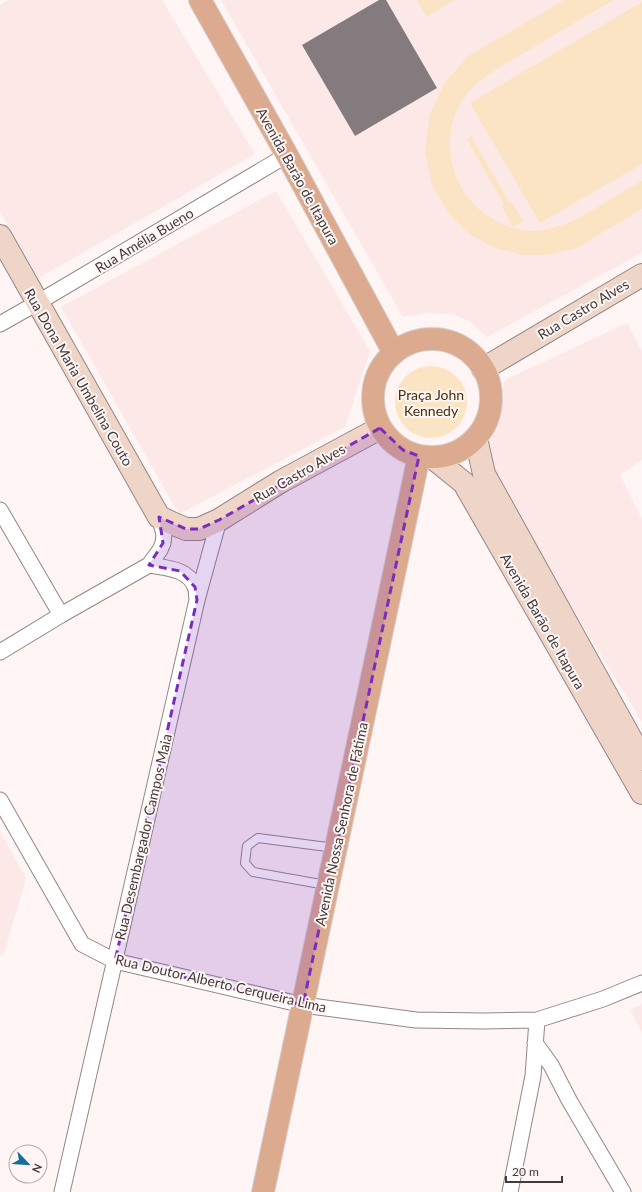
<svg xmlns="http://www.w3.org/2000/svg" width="642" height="1192" viewBox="0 0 642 1192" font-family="Lato,sans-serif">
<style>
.built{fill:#fce8e7}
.green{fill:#fbe4c3}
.building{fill:#847b7f}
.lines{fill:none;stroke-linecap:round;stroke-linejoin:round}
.lane-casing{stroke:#918786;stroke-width:10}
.street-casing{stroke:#918786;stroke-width:17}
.secondary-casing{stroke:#918786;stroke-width:24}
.primary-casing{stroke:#d5d4d4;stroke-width:24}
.lane{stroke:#fff;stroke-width:8}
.street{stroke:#fff;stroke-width:15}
.secondary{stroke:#eed5c7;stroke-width:22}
.primary{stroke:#dcab8f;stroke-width:22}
.marked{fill:#7b2cbf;fill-opacity:0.2;stroke:#7b2cbf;stroke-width:3;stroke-dasharray:8 5;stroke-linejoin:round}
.labels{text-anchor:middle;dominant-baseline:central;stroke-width:4;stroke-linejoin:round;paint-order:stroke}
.street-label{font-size:14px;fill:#403c3b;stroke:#fef5f4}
.park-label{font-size:14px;fill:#45300c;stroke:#fef5f4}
</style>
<rect width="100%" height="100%" fill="#fef5f4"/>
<path class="built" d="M9,0H162L255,154L37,279L0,211V5Z
M221,0H642V253L487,337L469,321L452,314L429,313L403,317Z
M276,191L370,351L345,427L179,514L61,307Z
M627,323L642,351V460L620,475L642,519V722L497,485L488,431L505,380Z
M0,832L26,878L4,954L0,956Z
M642,1004V1032L630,1010Z"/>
<path class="green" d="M417,0H454L427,17Z
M564,0H613L492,72C484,78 476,84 469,91C434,133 449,196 496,221C512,230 531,233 548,229C567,226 582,216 598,207C612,198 627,189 642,181V209L577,248L548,255H523L494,248L470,234L449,214L432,185L425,151L430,114L444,84L467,57Z
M642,2V164L540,223L470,103Z
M471,136L509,202L511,201L523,221L513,227L502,207L504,205L467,139Z
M395 402a36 36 0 1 1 72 0a36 36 0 1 1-72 0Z"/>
<path class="building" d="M379,0H386L437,88L355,136L302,45Z"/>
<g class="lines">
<defs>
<path id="lane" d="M326,885L253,872L245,863L247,846L258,838L335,848"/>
<path id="street" d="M0,324L37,303L287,155
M0,510L61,615
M149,565C165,568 188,568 195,587C197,590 196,596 197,599
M0,652L61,615L149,565L160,550L163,543L164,534L159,517
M0,800L82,944L115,961L303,1005L416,1020L483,1021L537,1020L603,999L642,983
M535,1043L551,1065L569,1100L623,1192
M62,1192L197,600L219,520
M510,1192L533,1076L537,1020"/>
<path id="secondary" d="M0,236L159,517L174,524L186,529H199L219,520L280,482L380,428
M483,369L642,275
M476,438L484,474L642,759
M433,458L464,483L642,793"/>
<path id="primary" d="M200,0L287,155L394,353
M373 398a59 59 0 1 1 118 0a59 59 0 1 1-118 0Z
M263,1192L419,456"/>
</defs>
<use href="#lane" class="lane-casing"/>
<use href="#street" class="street-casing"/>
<use href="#secondary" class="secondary-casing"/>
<use href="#primary" class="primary-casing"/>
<use href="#lane" class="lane"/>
<use href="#street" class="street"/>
<use href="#secondary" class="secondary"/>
<use href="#primary" class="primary"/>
</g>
<path class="marked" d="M380,428L403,450L419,456L303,1005L115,961L197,600L195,587L180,571L149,565L163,543L159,517L186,529H199L219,520Z"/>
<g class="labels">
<g class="street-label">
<text transform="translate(298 176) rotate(61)">Avenida Barão de Itapura</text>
<text transform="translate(144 240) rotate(-31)">Rua Amélia Bueno</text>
<text transform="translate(583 309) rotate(-31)">Rua Castro Alves</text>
<text transform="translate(79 377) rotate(60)">Rua Dona Maria Umbelina Couto</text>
<text transform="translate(299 473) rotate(-30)">Rua Castro Alves</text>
<text transform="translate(543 621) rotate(60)">Avenida Barão de Itapura</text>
<text transform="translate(341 824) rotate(-78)">Avenida Nossa Senhora de Fátima</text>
<text transform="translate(143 837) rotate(-77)">Rua Desembargador Campos Maia</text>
<text transform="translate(221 983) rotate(13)">Rua Doutor Alberto Cerqueira Lima</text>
</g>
<g class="park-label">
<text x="431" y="394">Praça John<tspan x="431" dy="16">Kennedy</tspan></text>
</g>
</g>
<g transform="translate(28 1164) rotate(115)"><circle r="19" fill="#fef5f4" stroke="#b2abaa"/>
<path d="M0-3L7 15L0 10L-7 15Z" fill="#116e9d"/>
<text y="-6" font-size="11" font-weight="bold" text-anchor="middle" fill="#403c3b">N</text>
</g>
<path d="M506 1176v6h56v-6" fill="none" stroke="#403c3b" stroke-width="2"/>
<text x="512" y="1176" font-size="12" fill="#403c3b" stroke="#fef5f4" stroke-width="3" paint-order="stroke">20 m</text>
</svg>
